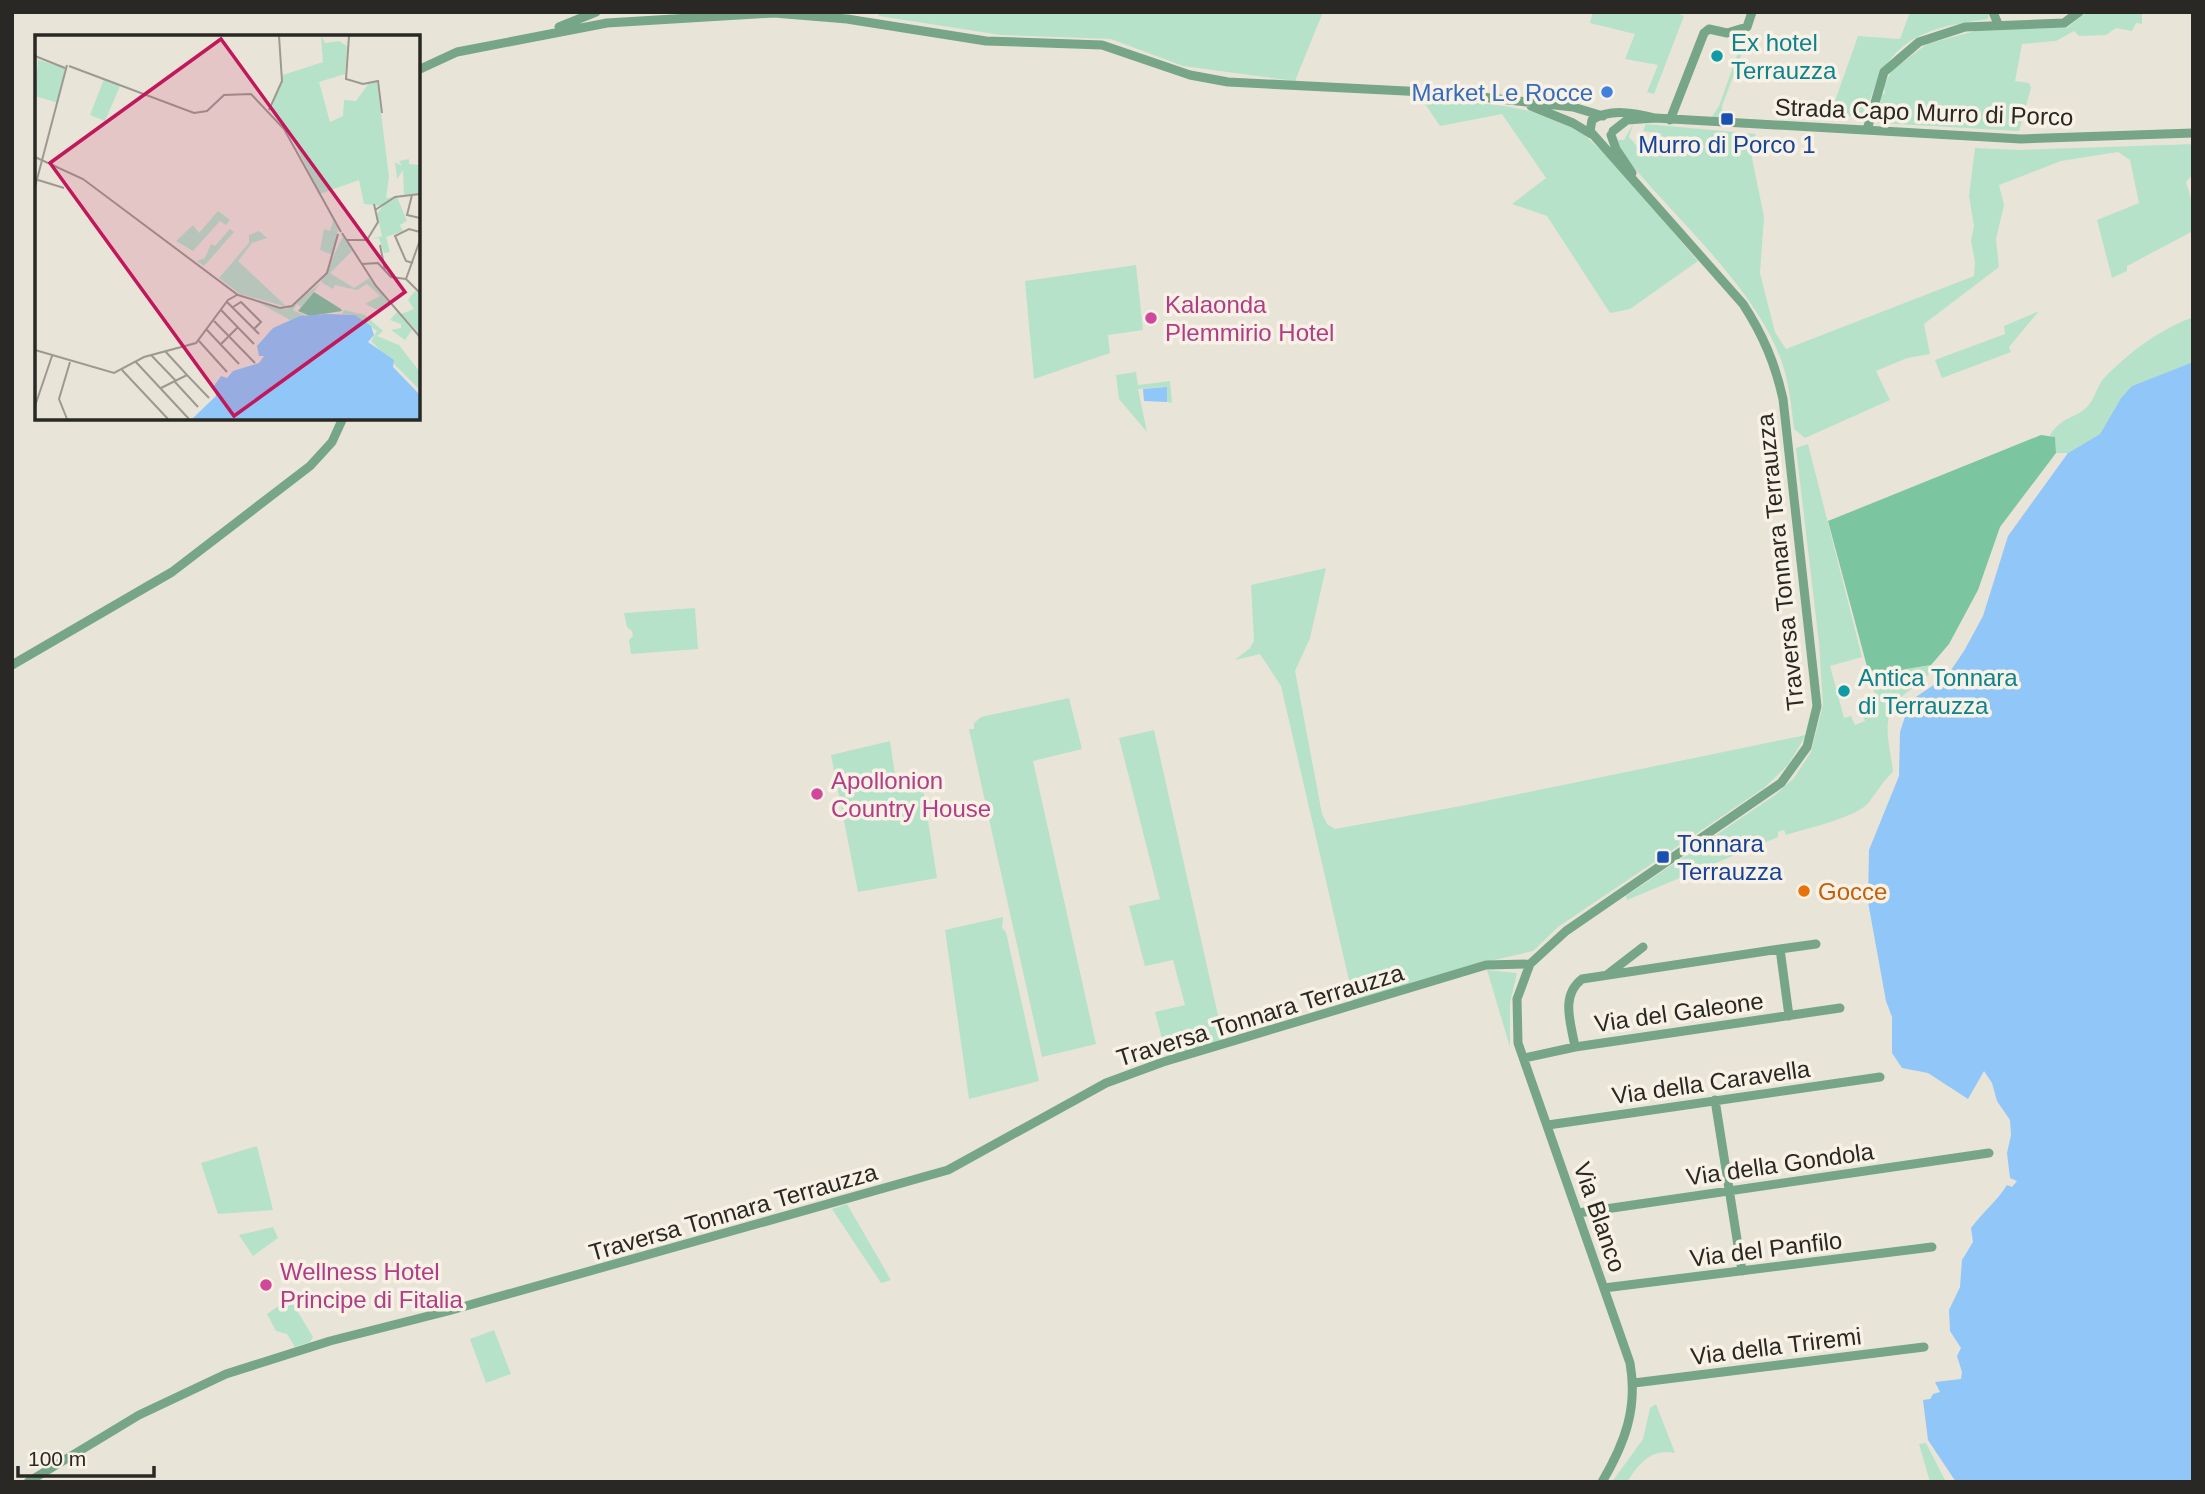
<svg xmlns="http://www.w3.org/2000/svg" width="2205" height="1494" viewBox="0 0 2205 1494" font-family="Arial,sans-serif">
<style>
.green{fill:#b6e2ca}
.forest{fill:#7cc5a1}
.water{fill:#90c6f8}
.lines{fill:none;stroke-linecap:round;stroke-linejoin:round}
.minor{stroke:#76a587;stroke-width:9}
.culture-dot{fill:#0f9aa8;stroke:#f7f2e5;stroke-width:2.5}
.shop-dot{fill:#3f7fe0;stroke:#f7f2e5;stroke-width:2.5}
.transit-dot{fill:#1a4fb4;stroke:#f7f2e5;stroke-width:2.5}
.hotel-dot{fill:#d1479c;stroke:#f7f2e5;stroke-width:2.5}
.food-dot{fill:#e8710a;stroke:#f7f2e5;stroke-width:2.5}
.labels{text-anchor:middle;dominant-baseline:central;stroke-width:7;stroke-linejoin:round;paint-order:stroke}
.culture-label{font-size:24px;fill:#0d838f;stroke:#f7f2e5;text-anchor:start}
.shop-label{font-size:24px;fill:#366cbe;stroke:#f7f2e5;text-anchor:end}
.street-label{font-size:24px;fill:#2a2824;stroke:#f7f2e5}
.transit-label{font-size:24px;fill:#164399;stroke:#f7f2e5}
.hotel-label{font-size:24px;fill:#b23c85;stroke:#f7f2e5;text-anchor:start}
.food-label{font-size:24px;fill:#c56008;stroke:#f7f2e5;text-anchor:start}
.inset-road{fill:none;stroke:#9d9990;stroke-width:2}
.view{fill:#c2185b;fill-opacity:0.15;stroke:#c2185b;stroke-width:3.5}
.inset-edge{fill:none;stroke:#2a2824;stroke-width:3.5}
</style>
<rect width="100%" height="100%" fill="#e9e4d8"/>
<path class="green" d="M877,12H1323L1295,81L1183,66L1111,39L1001,35L879,16Z
M1593,12H1675L1684,16L1654,94L1647,92L1658,65L1625,59L1635,34L1590,23Z
M1910,12H1989L1988,19C1915,29 1885,42 1865,117L1830,115L1858,36L1900,39Z
M2087,12H2142V24L2136,23L2132,31L2116,28L2106,35L2079,36L2074,31L2056,41L2022,44L2015,81L2029,83L2031,88L2019,131L1878,123L1881,95L1885,93L1884,86L1892,70L1927,44L1979,30L2068,27Z
M1743,39L1747,40L1722,106L1723,119L1711,118L1719,106Z
M1421,98C1469,103 1519,103 1564,122C1603,140 1667,226 1698,261L1630,309L1610,313L1547,216L1512,204L1546,178L1502,114L1440,126Z
M1633,124L1629,137L1636,145L1654,148L1662,134L1643,131L1646,124L1756,134L1750,148L1764,217L1760,273L1775,332L1786,349L1974,276L1975,262L1971,241L1974,226L1969,196L1975,148L2019,150L2193,144V174L2186,182L2193,205V231L2127,266V271L2112,278L2097,220L2139,203L2130,160L2118,152L2061,161L1999,185L2004,205L1996,239L1999,267L1924,324L1930,354L1907,358L1876,371L1890,400L1805,438L1794,429C1792,412 1790,393 1786,376C1766,295 1674,219 1623,154L1617,140H1624Z
M1136,265L1143,330L1108,335L1110,353L1034,379L1025,281Z
M2039,311L2009,347L2011,352L1942,378L1935,360L2005,334L2004,326Z
M2193,317V362L2132,386L2121,398L2100,434L2068,453H2056L2055,438L2050,435C2063,415 2076,419 2088,406C2095,398 2097,386 2104,378C2131,351 2157,331 2193,317Z
M1136,372L1138,385L1170,381L1172,403L1167,402V387L1138,389L1147,432L1119,399L1116,375Z
M1808,444L1862,657L1830,666L1844,718L1851,716L1855,725L1865,721L1862,715L1866,712L1862,700L1875,694L1873,689L1906,669L1931,665L1932,671C1922,682 1910,689 1899,699C1879,716 1891,749 1893,772C1882,782 1878,791 1869,802C1859,817 1804,829 1786,835L1784,830L1778,832V837L1627,900L1626,896L1775,795L1794,778L1811,752L1823,705L1819,643L1796,448Z
M1326,568L1310,638L1295,671L1322,814L1327,824L1335,829L1461,806L1806,735L1788,765L1764,788L1558,927L1533,951L1477,964L1354,1002L1281,686L1260,654L1235,660L1250,648L1254,641L1251,585Z
M695,608L698,649L631,654L629,640L633,636L632,631L627,627L624,613Z
M1069,698L1082,749L1033,761L1096,1044L1042,1057L969,729H974V723L981,717Z
M1154,730L1224,1042L1167,1058L1155,1012L1185,1005L1173,960L1145,966L1129,906L1160,899L1119,738Z
M890,741L896,781L921,776L937,878L858,892L831,755Z
M1003,917L1002,928L1006,932L1039,1081L969,1099L945,930Z
M1487,970L1517,973L1510,1003V1047Z
M257,1146L273,1210L218,1214L201,1163Z
M847,1204L891,1280L881,1283L832,1209Z
M273,1227L278,1238L253,1256L239,1235Z
M285,1301L293,1304L313,1337L310,1342L295,1347L287,1334L276,1331L267,1314Z
M494,1330L511,1374L486,1383L470,1339Z
M1656,1404L1675,1453C1651,1448 1639,1464 1627,1482H1612L1643,1439L1650,1408Z
M1926,1443L1946,1482H1930L1919,1444Z"/>
<path class="forest" d="M2041,435L2055,437L2056,453L2000,527L1978,590L1949,644L1931,665L1906,669L1873,689L1828,521Z"/>
<path class="water" d="M2193,362V1482H1956L1928,1440L1923,1400L1930,1399L1933,1394L1940,1392L1935,1382L1961,1379L1962,1372L1957,1356L1961,1348L1950,1331L1949,1310L1960,1287L1962,1260L1973,1242L1971,1228C1983,1212 1997,1201 2007,1185L2012,1187L2017,1181L2010,1178L2007,1153L2011,1135L2010,1120L1997,1101L1992,1083L1984,1071L1968,1099L1928,1073L1902,1068L1892,1053V1017L1886,1001L1868,902L1869,850L1899,776L1900,732L1910,701L1947,676L1964,651L1983,616L2008,536L2068,453L2100,434L2121,398L2132,386Z
M1167,387V402L1144,401L1143,389Z"/>
<g class="lines">
<path class="minor" d="M1993,12L1998,24
M559,27L596,12
M418,70L457,52L607,23L774,13L847,19L986,41L1102,45L1190,75L1228,82L1445,93L1573,107L1603,116
M1531,106L1573,123L1591,134
M1670,120L1704,33L1709,29L1727,33L1747,27L1752,12
M1867,130L1884,72L1919,42L1965,27L2064,23L2079,12
M1613,131L1627,120L1655,118L2021,139L2193,133
M1611,135L1616,149L1632,173
M12,665L172,572L310,466L332,442L343,418
M1780,949L1816,944
M1608,974L1643,947
M1575,1047C1571,1023 1560,996 1582,979L1780,949L1789,1016
M1524,1058L1575,1047L1840,1008
M1715,1100L1742,1271
M1548,1125L1880,1077
M1578,1213L1989,1153
M1604,1288L1932,1247
M1634,1383L1924,1347
M28,1482L139,1415L226,1374L330,1341L448,1311L948,1170L1106,1083L1163,1062L1486,965L1530,964
M1602,1482C1625,1443 1638,1408 1630,1363L1518,1043L1517,999L1530,964L1566,931L1781,783L1807,747L1817,706L1783,399C1775,363 1763,335 1743,304L1590,131L1592,120C1610,108 1635,113 1655,118"/>
</g>
<g class="culture-dot">
<circle cx="1717" cy="56" r="7"/>
<circle cx="1844" cy="691" r="7"/>
</g>
<circle class="shop-dot" cx="1607" cy="92" r="7"/>
<g class="transit-dot">
<rect x="1720" y="112" width="14" height="14" rx="3.5"/>
<rect x="1656" y="850" width="14" height="14" rx="3.5"/>
</g>
<g class="hotel-dot">
<circle cx="1151" cy="318" r="7"/>
<circle cx="817" cy="794" r="7"/>
<circle cx="266" cy="1285" r="7"/>
</g>
<circle class="food-dot" cx="1804" cy="891" r="7"/>
<g class="labels">
<g class="culture-label">
<text x="1731" y="42">Ex hotel<tspan x="1731" dy="28">Terrauzza</tspan></text>
<text x="1858" y="677">Antica Tonnara<tspan x="1858" dy="28">di Terrauzza</tspan></text>
</g>
<g class="shop-label">
<text x="1593" y="92">Market Le Rocce</text>
</g>
<g class="street-label">
<text transform="translate(1924 112) rotate(2)">Strada Capo Murro di Porco</text>
<text transform="translate(1780 562) rotate(-96)">Traversa Tonnara Terrauzza</text>
<text transform="translate(1679 1012) rotate(-8)">Via del Galeone</text>
<text transform="translate(1260 1015) rotate(-17)">Traversa Tonnara Terrauzza</text>
<text transform="translate(1711 1082) rotate(-8)">Via della Caravella</text>
<text transform="translate(1780 1164) rotate(-8)">Via della Gondola</text>
<text transform="translate(733 1212) rotate(-16)">Traversa Tonnara Terrauzza</text>
<text transform="translate(1600 1217) rotate(71)">Via Blanco</text>
<text transform="translate(1766 1249) rotate(-7)">Via del Panfilo</text>
<text transform="translate(1776 1346) rotate(-7)">Via della Triremi</text>
</g>
<g class="transit-label">
<text x="1727" y="144">Murro di Porco 1</text>
<text x="1677" y="843" text-anchor="start">Tonnara<tspan x="1677" dy="28">Terrauzza</tspan></text>
</g>
<g class="hotel-label">
<text x="1165" y="304">Kalaonda<tspan x="1165" dy="28">Plemmirio Hotel</tspan></text>
<text x="831" y="780">Apollonion<tspan x="831" dy="28">Country House</tspan></text>
<text x="280" y="1271">Wellness Hotel<tspan x="280" dy="28">Principe di Fitalia</tspan></text>
</g>
<g class="food-label">
<text x="1818" y="891">Gocce</text>
</g>
</g>
<g transform="translate(35 35)">
<rect width="385" height="385" fill="#e9e4d8"/>
<path d="M286,1L290,8L304,6L312,11L310,39L284,47L295,87L308,81L309,65L321,66L334,48L342,46L354,142L351,163L362,162L372,186L365,190L368,196L351,202L355,217L349,218L344,203L334,205L347,201L342,179L348,171L329,169L324,145L285,159L258,105L236,75L248,40L288,27ZM3,25L30,33L23,68L0,61ZM69,44L85,51L70,86L55,80ZM374,124V129L385,130V159L369,160L368,135L362,144L360,127L367,131L364,126ZM293,175L303,194L298,220L285,215L289,194L295,196L298,186ZM183,176L195,185L191,190L185,186L158,216L141,206L158,190L164,198ZM195,194L199,197L169,231L162,226L170,223L176,209L180,211ZM224,196L232,203L217,208L203,226L252,272L205,259L184,243L214,208V200ZM308,201L317,216L295,238L319,253L334,243L353,267L343,275L330,269L345,261L332,249L322,255L300,250L298,254L286,247ZM286,248L266,272L262,269L258,275L271,281L255,285L219,265L251,274ZM380,256L385,259V299L366,279L379,274L373,265ZM309,275L330,280L348,296L342,301L364,310L385,337V355L336,306L342,296L320,280L307,279ZM362,277L377,295L370,305L356,295L366,293V289L355,285Z" fill="#b6e2ca"/>
<path d="M279,257L306,274L307,276L275,281L263,276Z" fill="#7cc5a1"/>
<path d="M292,279L320,280L336,291L339,300L333,307L359,325L358,332L385,360V384H157L181,361L179,351L186,341L192,343L198,336L224,328L229,321H224L222,311L238,293L265,281Z" fill="#90c6f8"/>
<path class="inset-road" d="M314,1L311,44L328,49L343,46L347,78M0,21L30,33M34,31L159,78L172,76L189,60L216,59L249,94L306,197M234,75L247,46L244,1M0,122L48,144L203,260L245,273L257,271L292,238L303,199M3,145L29,153M0,152L32,30M377,160L372,180L385,183M340,175L360,162L385,159M307,198L341,251L385,302M312,205H332L343,187L339,169M345,210L350,235M378,228L371,226L360,201L374,194L385,197M327,229L343,228L356,242L371,244L385,258M371,244L385,205M192,267L224,299M198,272L206,267L226,287L219,294M186,275L219,309M179,286L220,328M172,295L204,329M164,306L192,337M186,309L203,292M0,315L79,338L109,322L161,308L193,265L202,260M130,316L152,340M116,320L141,346M100,326L154,384M87,335L133,384M140,347L163,372M126,353L152,340L174,363M0,371L17,321M32,384L24,364L35,327"/>
<path class="view" d="M186,4L370,257L199,381L15,128Z"/>
<rect width="385" height="385" class="inset-edge"/>
</g>
<rect width="2205" height="1494" fill="none" stroke="#2a2824" stroke-width="28"/>
<path d="M18 1466v10h136v-10" fill="none" stroke="#2a2824" stroke-width="3.5"/>
<text x="28" y="1466" font-size="21" fill="#2a2824" stroke="#f7f2e5" stroke-width="5" paint-order="stroke">100 m</text>
</svg>
